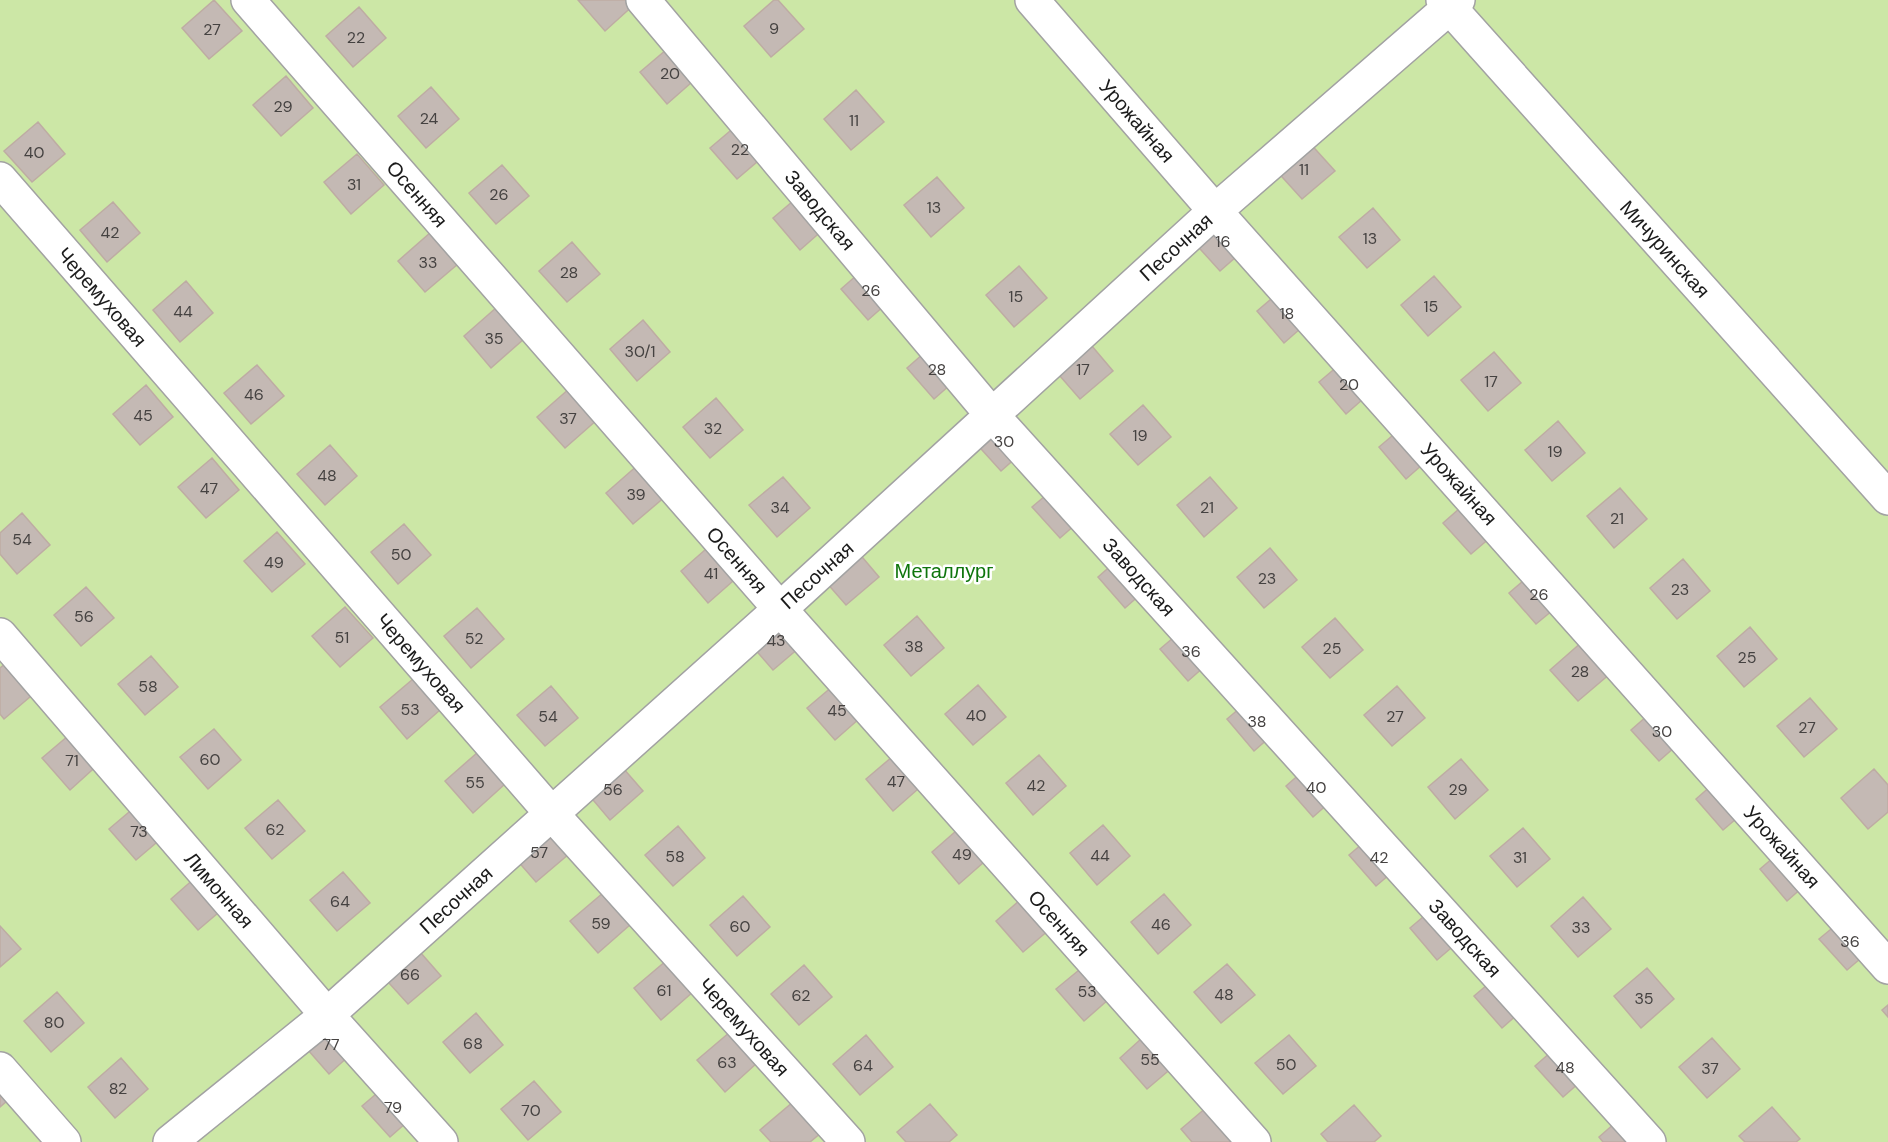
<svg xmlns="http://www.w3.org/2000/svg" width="1888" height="1142" viewBox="0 0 1888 1142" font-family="'DM Sans',sans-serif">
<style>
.grass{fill:#cce7a6}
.building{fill:#c4b9b4;stroke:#beaca3;stroke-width:1.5}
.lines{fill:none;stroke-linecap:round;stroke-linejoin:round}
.minor-casing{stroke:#a2a2a2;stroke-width:36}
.minor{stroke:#fff;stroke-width:33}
.labels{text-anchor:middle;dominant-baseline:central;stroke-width:5;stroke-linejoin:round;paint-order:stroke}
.number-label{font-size:16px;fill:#454241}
.street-label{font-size:20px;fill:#1b1b1b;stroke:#fff}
.park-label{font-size:20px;fill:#0f750d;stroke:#fff}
</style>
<rect width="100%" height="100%" fill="#ede7e1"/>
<path class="grass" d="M0,0H1888V1142H0Z"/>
<path class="building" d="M214,0L242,31L209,59L182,28Z
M578,0H635L637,2L605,31Z
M774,0H778L804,29L771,57L744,26Z
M359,7L386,38L353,67L326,36Z
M673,44L700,75L667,104L640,72Z
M286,76L313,108L281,136L253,105Z
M431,87L459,119L426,148L398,116Z
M856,90L884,122L851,150L824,119Z
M743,120L770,151L737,179L710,148Z
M38,122L65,154L32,182L4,151Z
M1307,140L1335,171L1302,199L1274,168Z
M357,154L384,185L351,214L324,182Z
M502,165L529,196L496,224L469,193Z
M937,177L964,208L931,237L904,205Z
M806,190L833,221L800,250L773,218Z
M113,202L140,233L107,262L80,230Z
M1373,208L1400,240L1367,268L1339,237Z
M1225,211L1253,242L1220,271L1192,240Z
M431,232L458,264L425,292L398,261Z
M572,242L600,274L567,302L539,271Z
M874,260L901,291L868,320L841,289Z
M1019,266L1047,298L1014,327L986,295Z
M1434,276L1461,307L1428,336L1401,305Z
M186,281L213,313L180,342L153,310Z
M1290,283L1317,314L1284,343L1257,311Z
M497,307L524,339L491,368L464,336Z
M643,320L670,352L637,381L610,349Z
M940,339L967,370L934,399L907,368Z
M1086,339L1113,371L1080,399L1053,368Z
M1494,352L1521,383L1488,411L1461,380Z
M1352,354L1379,385L1346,414L1319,382Z
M257,365L284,396L251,424L224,393Z
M146,385L173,417L140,445L113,414Z
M570,388L598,419L565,448L537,417Z
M716,398L743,430L710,458L683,427Z
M1143,405L1171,437L1138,465L1110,434Z
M1007,411L1034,442L1001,471L973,440Z
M1412,419L1439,450L1406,479L1379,447Z
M1558,421L1585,453L1552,481L1525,450Z
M330,445L357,476L325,505L297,474Z
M212,458L239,490L206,518L178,487Z
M639,464L666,496L633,524L606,493Z
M783,477L810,508L777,537L749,505Z
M1210,477L1237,508L1204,537L1177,505Z
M1065,479L1092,510L1060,538L1032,507Z
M1620,488L1647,519L1614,548L1587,516Z
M1476,494L1504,526L1471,554L1443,523Z
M22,513L50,545L17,574L0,554V533Z
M404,524L431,555L398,584L371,552Z
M277,532L305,564L272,592L244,561Z
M714,542L741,574L708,603L681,571Z
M852,545L879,577L846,605L819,574Z
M1131,548L1158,579L1125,608L1098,577Z
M1270,548L1297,580L1264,608L1237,577Z
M1683,559L1710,591L1677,619L1650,588Z
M1542,565L1570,596L1536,624L1509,593Z
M86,587L114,618L81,646L54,615Z
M345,607L373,638L340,667L312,636Z
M477,608L504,639L471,668L444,636Z
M779,611L806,642L773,670L746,639Z
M917,616L944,648L911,676L884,645Z
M1335,618L1363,650L1330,678L1302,647Z
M1193,621L1221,652L1188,681L1160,649Z
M1750,627L1777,659L1744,687L1717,656Z
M1583,641L1611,673L1578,701L1550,670Z
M151,656L178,687L145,715L118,684Z
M10,660L37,691L4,719L0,714V668Z
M413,679L440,710L407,739L380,707Z
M840,680L868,711L835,740L807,708Z
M978,685L1006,717L973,745L945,714Z
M551,686L578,718L545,746L517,715Z
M1397,686L1425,718L1392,746L1364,715Z
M1260,691L1287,722L1254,751L1227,719Z
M1810,698L1837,729L1804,757L1777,726Z
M1664,701L1692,732L1659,761L1631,730Z
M214,729L241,760L208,789L180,757Z
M75,730L102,761L70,790L42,758Z
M899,751L926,782L893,811L866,779Z
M478,752L505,784L473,813L445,781Z
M1039,755L1066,786L1033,815L1006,783Z
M1319,757L1346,788L1313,817L1286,786Z
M1461,759L1488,790L1455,819L1428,787Z
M616,760L643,791L610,820L583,788Z
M1874,769L1888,785V812L1868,829L1841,798Z
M1729,770L1756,802L1723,830L1696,799Z
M278,800L305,831L272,859L245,828Z
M142,801L169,832L136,860L109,829Z
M541,823L569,854L536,882L509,851Z
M964,824L992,855L959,884L932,852Z
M1103,825L1130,856L1097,885L1070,853Z
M678,826L705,858L673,886L645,855Z
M1382,827L1409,858L1376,886L1349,855Z
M1523,828L1550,859L1517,887L1490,856Z
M1793,841L1820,872L1787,901L1760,869Z
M204,870L231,902L198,930L171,899Z
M343,872L370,903L337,931L310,900Z
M1029,892L1056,924L1023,952L996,921Z
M603,893L631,924L598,953L570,921Z
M1164,894L1191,925L1158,954L1131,922Z
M743,896L770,927L737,956L710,925Z
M1583,897L1611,929L1578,957L1551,926Z
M1443,900L1471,931L1437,960L1410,928Z
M1853,911L1880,942L1847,970L1819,939Z
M0,926L21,949L0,967Z
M413,944L441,976L408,1004L380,973Z
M667,960L694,991L661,1020L634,988Z
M1090,961L1117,992L1084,1021L1056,989Z
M1227,964L1255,995L1221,1023L1194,992Z
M804,965L832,997L799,1025L771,994Z
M1507,968L1535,999L1502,1028L1474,996Z
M1647,968L1674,999L1641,1028L1614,996Z
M57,992L84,1023L51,1052L24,1021Z
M1888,1005V1017L1882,1010Z
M334,1013L361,1045L329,1074L301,1042Z
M476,1013L503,1045L470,1073L443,1042Z
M1152,1029L1180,1061L1147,1089L1120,1058Z
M730,1032L757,1063L725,1092L697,1060Z
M866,1035L893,1067L860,1095L833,1064Z
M1289,1035L1316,1066L1283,1094L1255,1063Z
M1568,1037L1595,1069L1563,1097L1535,1066Z
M1712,1038L1740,1069L1707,1098L1679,1067Z
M121,1058L148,1089L115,1118L88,1087Z
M396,1077L423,1108L390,1137L362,1106Z
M0,1078L14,1095L0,1107Z
M534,1081L561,1112L528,1140L501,1109Z
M1214,1101L1241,1132L1229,1142H1192L1181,1129Z
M793,1102L821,1133L810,1142H771L760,1130Z
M930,1104L957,1135L949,1142H906L897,1132Z
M1354,1105L1381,1136L1374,1142H1328L1321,1134Z
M1772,1107L1800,1139L1796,1142H1745L1739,1136Z
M1632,1108L1657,1142H1603L1599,1137Z"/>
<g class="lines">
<defs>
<path id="minor" d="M248,0L780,609L1254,1142
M643,0L992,415L1649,1142
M1032,0L1215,211L1888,967
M1443,0L1888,498
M0,179L552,814L848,1142
M0,635L327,1015L441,1142
M0,1069L64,1142
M170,1142L327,1015L780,609L1215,211L1458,0"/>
</defs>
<use href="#minor" class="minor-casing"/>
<use href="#minor" class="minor"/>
</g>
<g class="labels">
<g class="number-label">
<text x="774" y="28">9</text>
<text x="212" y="29">27</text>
<text x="356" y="37">22</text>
<text x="670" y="73">20</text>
<text x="283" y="106">29</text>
<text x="429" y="118">24</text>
<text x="854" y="120">11</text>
<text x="740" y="149">22</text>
<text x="34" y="152">40</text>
<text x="1304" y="169">11</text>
<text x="354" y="184">31</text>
<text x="499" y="194">26</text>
<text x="934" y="207">13</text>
<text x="110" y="232">42</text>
<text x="1370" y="238">13</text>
<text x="1223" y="241">16</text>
<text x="428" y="262">33</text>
<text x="569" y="272">28</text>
<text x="871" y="290">26</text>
<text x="1016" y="296">15</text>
<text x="1431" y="306">15</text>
<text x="183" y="311">44</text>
<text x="1287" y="313">18</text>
<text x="494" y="338">35</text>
<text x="640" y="351">30/1</text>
<text x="937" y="369">28</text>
<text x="1083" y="369">17</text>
<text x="1491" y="381">17</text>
<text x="1349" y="384">20</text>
<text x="254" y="394">46</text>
<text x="143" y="415">45</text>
<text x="568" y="418">37</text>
<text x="713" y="428">32</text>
<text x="1140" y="435">19</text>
<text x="1004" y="441">30</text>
<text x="1555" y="451">19</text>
<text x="327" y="475">48</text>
<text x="209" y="488">47</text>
<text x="636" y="494">39</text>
<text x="780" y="507">34</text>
<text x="1207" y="507">21</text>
<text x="1617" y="518">21</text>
<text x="22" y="539">54</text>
<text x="401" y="554">50</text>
<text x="274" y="562">49</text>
<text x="711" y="573">41</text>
<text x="1267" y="578">23</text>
<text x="1680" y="589">23</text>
<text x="1539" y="594">26</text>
<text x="84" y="616">56</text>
<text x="342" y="637">51</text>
<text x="474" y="638">52</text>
<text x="776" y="640">43</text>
<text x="914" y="646">38</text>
<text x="1332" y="648">25</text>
<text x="1191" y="651">36</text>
<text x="1747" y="657">25</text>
<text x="1580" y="671">28</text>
<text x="148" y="686">58</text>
<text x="410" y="709">53</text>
<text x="837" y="710">45</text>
<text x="976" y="715">40</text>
<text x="548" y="716">54</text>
<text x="1395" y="716">27</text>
<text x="1257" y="721">38</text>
<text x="1807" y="727">27</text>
<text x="1662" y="731">30</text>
<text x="210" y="759">60</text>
<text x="72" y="760">71</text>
<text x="896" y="781">47</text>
<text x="475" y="782">55</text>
<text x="1036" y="785">42</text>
<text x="1316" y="787">40</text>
<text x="613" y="789">56</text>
<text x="1458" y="789">29</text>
<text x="275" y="829">62</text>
<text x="139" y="831">73</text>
<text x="539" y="852">57</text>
<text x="962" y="854">49</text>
<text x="1100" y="855">44</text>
<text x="675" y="856">58</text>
<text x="1379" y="857">42</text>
<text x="1520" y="857">31</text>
<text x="340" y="901">64</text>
<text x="601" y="923">59</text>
<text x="1161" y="924">46</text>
<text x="740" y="926">60</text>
<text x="1581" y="927">33</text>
<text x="1850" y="941">36</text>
<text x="410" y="974">66</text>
<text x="664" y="990">61</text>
<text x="1087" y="991">53</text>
<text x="1224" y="994">48</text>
<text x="801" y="995">62</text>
<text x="1644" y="998">35</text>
<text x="54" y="1022">80</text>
<text x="473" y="1043">68</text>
<text x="331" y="1044">77</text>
<text x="1150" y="1059">55</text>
<text x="727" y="1062">63</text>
<text x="1286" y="1064">50</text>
<text x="863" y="1065">64</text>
<text x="1565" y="1067">48</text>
<text x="1710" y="1068">37</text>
<text x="118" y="1088">82</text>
<text x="393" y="1107">79</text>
<text x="531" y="1110">70</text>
</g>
<g class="street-label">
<text transform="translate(1137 121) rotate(49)">Урожайная</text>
<text transform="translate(417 194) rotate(49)">Осенняя</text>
<text transform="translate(820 210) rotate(50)">Заводская</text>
<text transform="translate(1176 247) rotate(-42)">Песочная</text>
<text transform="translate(1665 249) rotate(48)">Мичуринская</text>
<text transform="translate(102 297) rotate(49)">Черемуховая</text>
<text transform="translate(1459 484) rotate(48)">Урожайная</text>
<text transform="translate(737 560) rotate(49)">Осенняя</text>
<text transform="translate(817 575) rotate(-42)">Песочная</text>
<text transform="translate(1139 577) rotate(48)">Заводская</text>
<text transform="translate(421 663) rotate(49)">Черемуховая</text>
<text transform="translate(1782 847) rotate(48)">Урожайная</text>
<text transform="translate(219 890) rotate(49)">Лимонная</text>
<text transform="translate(456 900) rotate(-42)">Песочная</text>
<text transform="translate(1059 923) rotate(48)">Осенняя</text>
<text transform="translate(1465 938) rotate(48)">Заводская</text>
<text transform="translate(744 1027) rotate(48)">Черемуховая</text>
</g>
<g class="park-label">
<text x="944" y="571">Металлург</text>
</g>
</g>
</svg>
